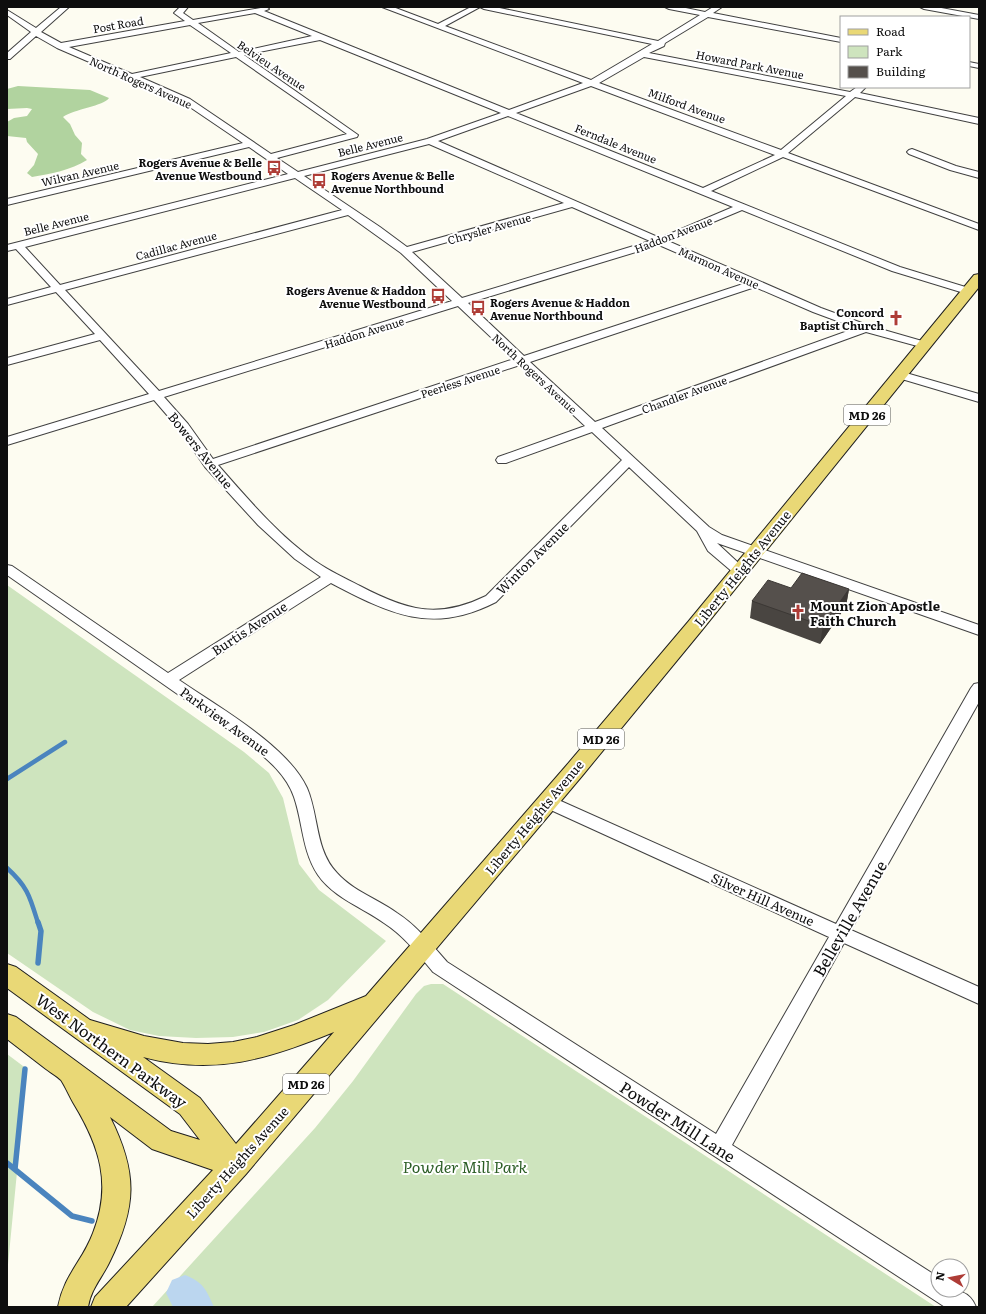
<svg xmlns="http://www.w3.org/2000/svg" width="986" height="1314" viewBox="0 0 986 1314" font-family="Literata,serif">
<style>
.green{fill:#cee4be}
.forest{fill:#b1d39f}
.lines{fill:none;stroke-linecap:round;stroke-linejoin:round}
.stream-far1{stroke:#4a84be;stroke-width:4.5}
.stream{stroke:#4a84be;stroke-width:5.5}
.river{fill:#bbd6ef;fill-rule:evenodd}
.minor-casing{stroke:#414141;stroke-width:2}
.major-casing{stroke:#1f1f1f;stroke-width:2}
.minor{fill:#fff;fill-rule:evenodd}
.major{fill:#e9d876;fill-rule:evenodd}
.wall{fill:#494541}
.shaded-wall{fill:#3c3835}
.building{fill:#55504c;stroke:#3c3835}
.labels{text-anchor:middle;dominant-baseline:central;stroke-width:4;stroke-linejoin:round;paint-order:stroke}
.far-street-label{font-size:11px;fill:#0e0e0e;stroke:#fff}
.far-poi-label{font-size:11px;font-weight:bold;fill:#0e0e0e;stroke:#fff;text-anchor:end}
.shield{fill:#fff;stroke:#565656;stroke-width:1}
.shield-label{font-size:12px;font-weight:bold;fill:#0e0e0e}
.street-label{font-size:13px;fill:#0e0e0e;stroke:#fff}
.poi-label{font-size:13px;font-weight:bold;fill:#0e0e0e;stroke:#fff;text-anchor:start}
.near-street-label{font-size:16px;fill:#0e0e0e;stroke:#fff}
.near-park-label{font-size:16px;font-style:italic;fill:#2c5e26;stroke:#fff}
</style>
<rect width="100%" height="100%" fill="#fdfcf1"/>
<path class="green" d="M7,585L244,752L269,773L283,798L299,864L319,890L386,941L328,1000L298,1020L264,1032L233,1037L196,1038L159,1036L130,1030L93,1012L7,953Z
M431,984H443L936,1307H152L315,1128L353,1081L416,994L424,986Z
M7,1054L27,1069L7,1275Z"/>
<path class="forest" d="M18,86L90,90L109,98C104,106 74,109 63,117L70,124L75,135L82,143L81,154L87,160C71,170 50,174 32,177L27,173L34,165L38,154L27,142L26,138L7,136V122L14,118L27,116L32,109L27,108L7,109V89Z"/>
<g class="lines">
<path class="stream-far1" d="M7,779L65,742
M7,868C28,887 30,897 38,923"/>
<path class="stream" d="M38,963L41,931L38,922
M7,1163L72,1216L92,1221
M15,1169L25,1069"/>
<path class="river" d="M185,1275C203,1282 206,1289 214,1307H173L166,1293L172,1280Z"/>
<defs>
<path id="minor" d="M61,7H69L41,32L61,43L185,21L174,13L180,7H188L183,13L193,20L266,7L269,9L264,11L509,110L583,83L382,7H393L438,24L471,7H495L658,41L700,15L669,9L665,7H681L705,12L713,7H722L713,13L841,38V42L708,17L665,43L664,46L649,53L850,92L857,87H866L860,93L979,118V124L855,97L788,153L979,224V230L783,157L711,191L900,267L972,289L973,291L972,293H964L892,271L742,210L668,241L821,308L870,326L929,343L931,345L929,347H921L866,332L602,428L709,527L722,535L979,625V635L717,543L747,571L745,574L740,575L735,574L708,551L697,531L629,467L496,602C432,635 390,614 331,583L179,680C218,707 287,745 307,788C319,816 315,850 337,873C353,891 378,899 397,913C417,926 431,944 447,962L716,1134L829,937L542,806L540,802L542,798L548,796L554,798L836,924L971,688L974,684L979,683V702L851,930L979,987V1004L844,943L732,1145L938,1277V1290C955,1290 969,1289 976,1307H945L433,972C418,954 404,936 384,923C362,907 334,898 318,875C302,851 303,823 294,797C286,774 267,759 249,744L7,575V565L12,566L168,673L321,577L295,559L258,525L205,467L179,429L154,400L7,445V437L149,394L100,340L7,365V358L95,334L56,292L7,305V299L51,287L16,249L7,251V245L288,174L249,147L7,205V199L243,143L184,103L57,48L36,36L10,59H7V53L31,32L7,15V10L36,28ZM480,7L484,9L652,44L591,80L445,26ZM255,13L312,36L239,52L198,23ZM190,25L231,53L132,74L69,47ZM320,40L501,113L427,139L298,172L277,158L357,137L358,135L244,55ZM236,57L347,134L271,154L190,99L140,77ZM644,57L846,96L781,150L599,83ZM591,86L775,155L703,188L516,113ZM508,116L733,207L660,238L438,141ZM429,144L564,203L407,247L380,227L304,176ZM295,178L342,210L60,285L25,247ZM572,207L650,241L462,298L412,252ZM348,215L401,253L452,301L159,391L65,290ZM659,245L746,283L524,356L468,303ZM755,287L813,312L856,328L595,422L530,362ZM458,306L514,359L213,459L188,424L164,397ZM520,365L585,426L498,457L496,460L498,463H506L592,432L622,460L486,596C437,620 406,610 360,586C345,578 329,571 315,561C278,535 248,499 218,465Z
M920,7H936L979,15V19L924,9Z
M969,62L979,64V68L969,66Z
M912,149L956,166L979,172V178L950,170L909,154L907,152L909,150Z
M899,371L979,394V402L895,377L893,375L895,373Z"/>
<path id="major" d="M979,274V287L702,630L582,776L246,1174L126,1307H91L95,1297L213,1170L152,1149L110,1117C138,1173 137,1207 109,1263C101,1279 91,1289 88,1307H58C64,1275 82,1262 93,1233C112,1185 100,1147 74,1104C70,1097 65,1086 61,1080C57,1076 50,1072 46,1069C33,1059 20,1049 7,1039V1014L16,1017L171,1131L200,1140L180,1114L7,988V964L16,967L90,1020L144,1036L183,1043L208,1044L233,1042L257,1037L294,1025L366,996L566,766L688,622L974,275ZM334,1032L236,1144L200,1098L143,1057C215,1076 268,1059 334,1032Z"/>
</defs>
<use href="#minor" class="minor-casing"/>
<use href="#major" class="major-casing"/>
<use href="#minor" class="minor"/>
<use href="#major" class="major"/>
</g>
<path class="wall" d="M849,589L846,606L820,644L750,618L752,601Z"/>
<path class="shaded-wall" d="M849,589L846,606L820,644L823,626Z"/>
<path class="building" d="M802,573L849,589L823,626L752,601L768,580L791,588Z"/>
<defs>
<symbol id="bus-bare" viewBox="-9 -9 18 18"><path d="M-5-6H5V4H4V6H2V4H-2V6H-4V4H-5ZM-3.5-4V0h7V-4ZM-3.5 1.2v1.5H-2V1.2ZM2 1.2v1.5H3.5V1.2Z" fill="#ae3c36" stroke="#fff" stroke-width="2.5" paint-order="stroke"/></symbol>
<symbol id="church-bare" viewBox="-9 -9 18 18"><path d="M-1.2-6h2.4v3.5h3.3v2.4h-3.3V6h-2.4V-.1h-3.3v-2.4h3.3Z" fill="#ae3c36" stroke="#fff" stroke-width="2.5" paint-order="stroke"/></symbol>
</defs>
<g fill-rule="evenodd">
<use href="#bus-bare" x="263" y="157" width="22" height="22"/>
<use href="#bus-bare" x="308" y="170" width="22" height="22"/>
<use href="#bus-bare" x="427" y="285" width="22" height="22"/>
<use href="#bus-bare" x="467" y="297" width="22" height="22"/>
<use href="#church-bare" x="885" y="307" width="22" height="22"/>
<use href="#church-bare" x="787" y="601" width="22" height="22"/>
</g>
<g class="labels">
<g class="far-street-label">
<text transform="translate(118 24) rotate(-10)">Post Road</text>
<text transform="translate(750 64) rotate(11)">Howard Park Avenue</text>
<text transform="translate(272 65) rotate(34)">Belvieu Avenue</text>
<text transform="translate(141 82) rotate(24)">North Rogers Avenue</text>
<text transform="translate(687 105) rotate(20)">Milford Avenue</text>
<text transform="translate(616 143) rotate(22)">Ferndale Avenue</text>
<text transform="translate(370 144) rotate(-14)">Belle Avenue</text>
<text transform="translate(80 173) rotate(-13)">Wilvan Avenue</text>
<text transform="translate(56 223) rotate(-14)">Belle Avenue</text>
<text transform="translate(489 228) rotate(-16)">Chrysler Avenue</text>
<text transform="translate(673 234) rotate(-21)">Haddon Avenue</text>
<text transform="translate(176 245) rotate(-15)">Cadillac Avenue</text>
<text transform="translate(719 267) rotate(24)">Marmon Avenue</text>
<text transform="translate(364 332) rotate(-17)">Haddon Avenue</text>
<text transform="translate(535 373) rotate(43)">North Rogers Avenue</text>
<text transform="translate(460 381) rotate(-18)">Peerless Avenue</text>
<text transform="translate(684 394) rotate(-20)">Chandler Avenue</text>
</g>
<g class="far-poi-label">
<text x="262" y="162">Rogers Avenue &amp; Belle<tspan x="262" dy="13">Avenue Westbound</tspan></text>
<text x="331" y="175" text-anchor="start">Rogers Avenue &amp; Belle<tspan x="331" dy="13">Avenue Northbound</tspan></text>
<text x="426" y="290">Rogers Avenue &amp; Haddon<tspan x="426" dy="13">Avenue Westbound</tspan></text>
<text x="490" y="302" text-anchor="start">Rogers Avenue &amp; Haddon<tspan x="490" dy="13">Avenue Northbound</tspan></text>
<text x="884" y="312">Concord<tspan x="884" dy="13">Baptist Church</tspan></text>
</g>
<g class="shield">
<rect x="844" y="405" width="46" height="20" rx="3"/>
<rect x="578" y="729" width="46" height="20" rx="3"/>
<rect x="283" y="1074" width="46" height="20" rx="3"/>
</g>
<g class="shield-label">
<text x="867" y="415">MD 26</text>
<text x="601" y="739">MD 26</text>
<text x="306" y="1084">MD 26</text>
</g>
<g class="street-label">
<text transform="translate(201 450) rotate(51)">Bowers Avenue</text>
<text transform="translate(532 558) rotate(-45)">Winton Avenue</text>
<text transform="translate(742 568) rotate(-51)">Liberty Heights Avenue</text>
<text transform="translate(249 628) rotate(-33)">Burtis Avenue</text>
<text transform="translate(225 721) rotate(36)">Parkview Avenue</text>
<text transform="translate(534 817) rotate(-50)">Liberty Heights Avenue</text>
<text transform="translate(763 899) rotate(24)">Silver Hill Avenue</text>
<text transform="translate(237 1162) rotate(-48)">Liberty Heights Avenue</text>
</g>
<g class="poi-label">
<text x="810" y="605">Mount Zion Apostle<tspan x="810" dy="15">Faith Church</tspan></text>
</g>
<g class="near-street-label">
<text transform="translate(849 918) rotate(-60)">Belleville Avenue</text>
<text transform="translate(112 1050) rotate(36)">West Northern Parkway</text>
<text transform="translate(678 1121) rotate(33)">Powder Mill Lane</text>
</g>
<g class="near-park-label">
<text x="465" y="1166">Powder Mill Park</text>
</g>
</g>
<rect width="986" height="1314" fill="none" stroke="#0e0e0e" stroke-width="16"/>
<rect x="840" y="16" width="130" height="72" fill="#ffffff" stroke="#9f9f9f"/>
<rect x="848" y="29" width="20" height="6" fill="#e9d876" stroke="#9f9f9f"/>
<text x="876" y="36" font-size="12" fill="#0e0e0e">Road</text>
<rect x="848" y="46" width="20" height="12" fill="#cee4be" stroke="#9f9f9f"/>
<text x="876" y="56" font-size="12" fill="#0e0e0e">Park</text>
<rect x="848" y="66" width="20" height="12" fill="#55504c" stroke="#9f9f9f"/>
<text x="876" y="76" font-size="12" fill="#0e0e0e">Building</text>
<g transform="translate(950 1278) rotate(280)"><circle r="19" fill="#ffffff" stroke="#9f9f9f"/>
<path d="M0-3L7 15L0 10L-7 15Z" fill="#ae3c36"/>
<text y="-6" font-size="11" font-weight="bold" text-anchor="middle" fill="#0e0e0e">N</text>
</g>
</svg>
